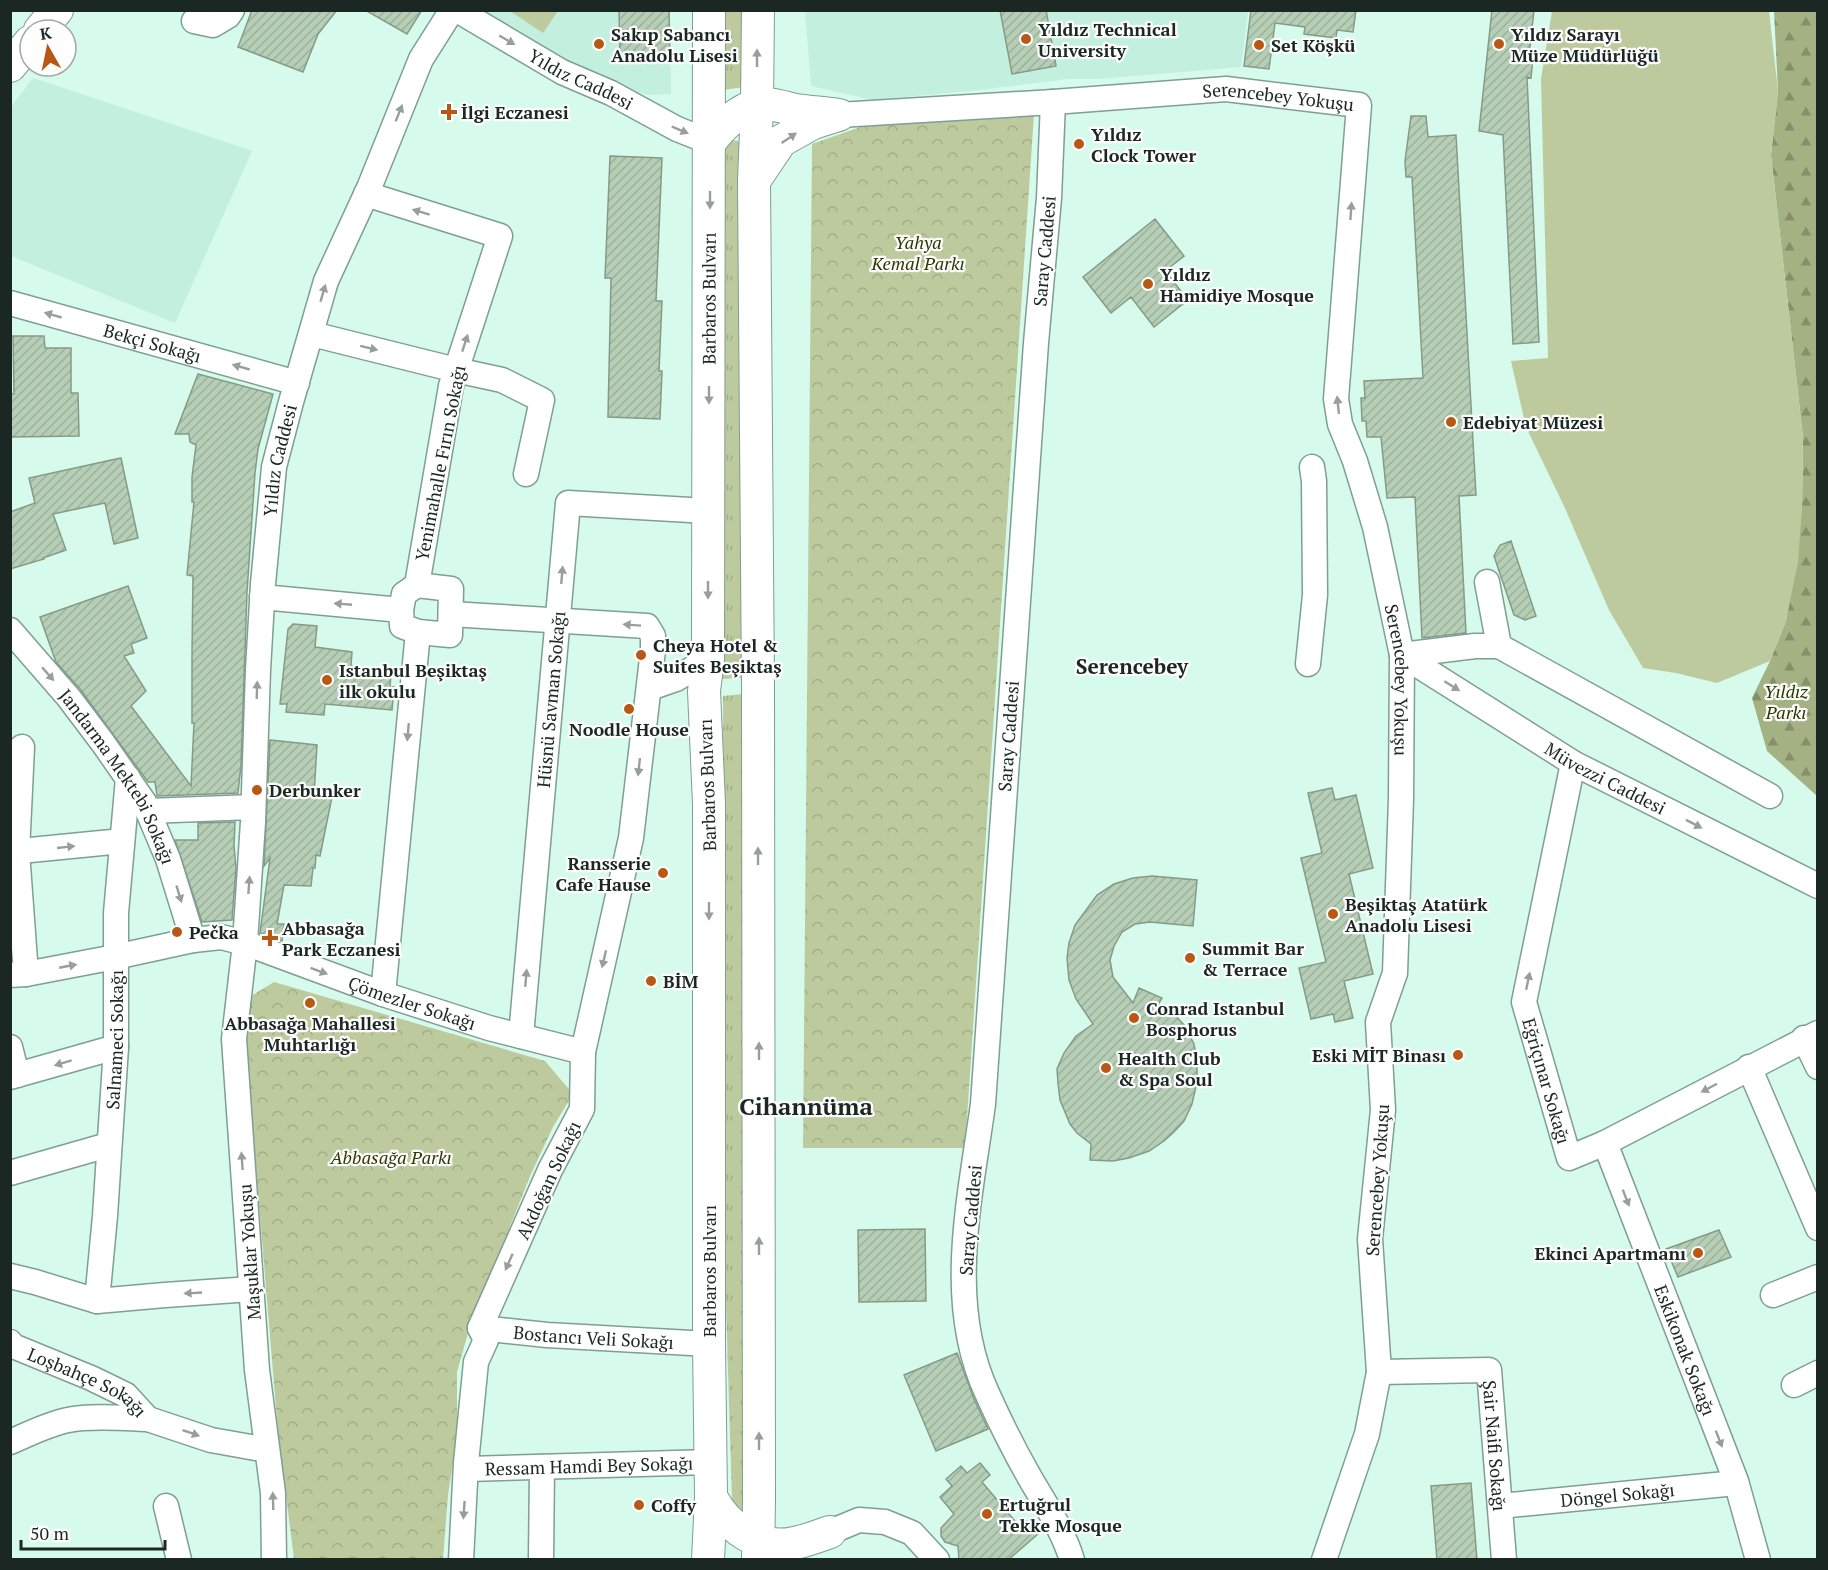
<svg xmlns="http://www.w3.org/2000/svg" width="1828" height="1570" viewBox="0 0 1828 1570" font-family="'PT Serif',serif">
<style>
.built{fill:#c3efde}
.grass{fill:url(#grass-tufts)}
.forest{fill:url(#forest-firs)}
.park{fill:url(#park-crowns)}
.garden{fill:#bcca9d}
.building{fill:url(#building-hatch);stroke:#859b85;stroke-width:1.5}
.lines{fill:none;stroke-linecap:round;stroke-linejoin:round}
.minor-casing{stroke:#7e9f93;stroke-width:27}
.major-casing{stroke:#7e9f93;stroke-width:34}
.minor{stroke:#fff;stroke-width:24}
.major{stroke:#fff;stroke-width:32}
.oneway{fill:#989e9c}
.poi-dot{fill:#b85814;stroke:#fefefe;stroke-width:2}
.labels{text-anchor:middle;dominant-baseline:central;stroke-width:4.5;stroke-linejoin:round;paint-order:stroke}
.poi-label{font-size:18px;font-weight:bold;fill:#1a2722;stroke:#fefefe;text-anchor:start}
.street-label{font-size:18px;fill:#1a2722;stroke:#fefefe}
.park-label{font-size:18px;font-style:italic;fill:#2d3901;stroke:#fefefe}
.quarter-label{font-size:21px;font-weight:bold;fill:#1a2722;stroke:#fefefe}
.district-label{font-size:24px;font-weight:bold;fill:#1a2722;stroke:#fefefe}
</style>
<defs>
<pattern id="grass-tufts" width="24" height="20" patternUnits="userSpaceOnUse" patternTransform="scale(1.5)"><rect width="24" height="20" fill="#bcca9d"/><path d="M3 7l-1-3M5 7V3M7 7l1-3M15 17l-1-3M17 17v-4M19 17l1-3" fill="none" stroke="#a1ae87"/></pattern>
<pattern id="forest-firs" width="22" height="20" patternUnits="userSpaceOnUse" patternTransform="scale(1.5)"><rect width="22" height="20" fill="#a4b183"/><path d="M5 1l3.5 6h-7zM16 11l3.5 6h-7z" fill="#85906b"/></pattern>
<pattern id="park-crowns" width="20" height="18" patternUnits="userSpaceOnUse" patternTransform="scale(1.5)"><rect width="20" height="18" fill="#bcca9d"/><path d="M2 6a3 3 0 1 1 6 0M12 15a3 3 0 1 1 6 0" fill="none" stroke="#a1ae87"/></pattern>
<pattern id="building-hatch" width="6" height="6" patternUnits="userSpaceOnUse" patternTransform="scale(1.5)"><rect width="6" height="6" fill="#b6ceb6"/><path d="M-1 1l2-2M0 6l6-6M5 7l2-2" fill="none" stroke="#9cb19c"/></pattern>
</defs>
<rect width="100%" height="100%" fill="#d6faec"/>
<path class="built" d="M484,10L670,11L671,94L648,95L574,74L482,14Z
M805,11H1248L1241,67L1099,79H1068L980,90L873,100L811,86Z
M33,78L252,151L175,323L11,256V107Z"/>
<path class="grass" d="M724,11H744V87L723,90Z
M722,138L743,142V678L722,679Z
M743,694L744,1510L739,1512L734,1508L732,1499L724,1241L723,696Z"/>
<path class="forest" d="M1774,11H1817V796L1767,751L1752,698L1770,661L1786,621L1802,508L1803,437L1771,155L1778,91Z"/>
<path class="park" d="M1034,114L965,1148H803L812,144L869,124Z
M274,982L545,1061L573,1094L553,1127L531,1174L510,1226L495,1280L468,1333L457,1372V1437L448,1495L443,1559H294L278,1432L245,1036L251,996Z"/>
<path class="garden" d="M510,11H558L543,33Z
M1552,11H1769L1778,91L1771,155L1803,437L1802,508L1798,562L1786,621L1770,661L1717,683L1676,673L1643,668L1609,610L1564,506L1526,427L1511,361L1548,358L1541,79Z"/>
<path class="building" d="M252,10H337L318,34L303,72L238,47Z
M365,10H422L407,34Z
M619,10H669L670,59H645V56H620Z
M1000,10H1046L1056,66L1012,74Z
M1251,10H1356L1353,32L1337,30L1336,38L1304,34L1305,27L1275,23L1269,69L1244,66Z
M1492,10H1534L1529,56L1533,57L1531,78L1527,77L1539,342L1513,344L1503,135L1479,131Z
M1411,116H1426L1428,137L1456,135L1476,495L1459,496L1466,633L1422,638L1415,497L1387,498L1381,437H1367L1366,421H1362L1361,398H1365L1364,381L1423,378L1412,177H1406L1405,161Z
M610,156L662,158L656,301H662L659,371H662L660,419L608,417L611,278H605Z
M1155,219L1184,256L1165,271L1188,300L1154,327L1131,297L1111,313L1083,277Z
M13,336H44L45,348H71V393H78L79,436L10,437V394H14Z
M198,374L273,394L258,449L255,473L247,592L241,765L238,793L157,796L155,782H148L80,689L56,662L40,617L128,586L147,638L131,644L134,653L124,656L146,691L131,706L191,786L194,723H192V654L193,576L187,575L194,502H192V477L196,445L190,442L189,434H175Z
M121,458L138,538L114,544L105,503L53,514L66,550L43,558L44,559L10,569V512L35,503L29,478Z
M1511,541L1536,616L1525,620L1514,615L1494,556L1500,545Z
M293,624L317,626L315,647L352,652L351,666L370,668V672L391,674L390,687H394L392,710L325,704L324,715L286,712L287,704H280L288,629Z
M270,740L317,745L314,795L332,797L320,856L316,855L315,868H313L311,886L284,885L277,924H284L282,941L260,933L270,858L264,866Z
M1332,788L1335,800L1356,795L1373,868L1349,874L1373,974L1344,981L1353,1018L1335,1022L1333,1014L1311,1019L1299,968L1326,962L1301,858L1322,853L1308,793Z
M235,822L234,846L236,868L232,920L202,922L175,840H198V823Z
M1152,876L1197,880L1193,926L1150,922L1135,924L1122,932L1114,946L1110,960L1113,977L1133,1003L1139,988L1162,998L1158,1005L1174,1014L1184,1025L1194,1044L1197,1061V1082L1192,1104L1184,1121L1174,1132L1164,1141L1149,1151L1129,1158L1113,1161L1090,1160L1091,1144L1077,1133L1070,1124L1060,1100L1058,1083L1057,1069L1064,1053L1076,1036L1093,1024L1076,999L1069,980L1067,958L1069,943L1075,925L1097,895L1114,884L1133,878Z
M925,1229L926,1301L859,1302L858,1230Z
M1719,1230L1731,1257L1678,1277L1666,1249Z
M957,1353L974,1399L988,1429L936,1451L904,1375Z
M980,1463L990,1475L982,1482L1020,1527L1027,1521L1038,1534L1008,1560H959L958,1546L945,1542L941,1536V1528L954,1514L940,1497L952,1486L946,1479L961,1466L967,1473Z
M1471,1483L1477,1560H1437L1431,1486Z"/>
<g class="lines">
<defs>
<g id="minor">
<path id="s1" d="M457,10L562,72L611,93L677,129L710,142"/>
<path d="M194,21L213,25L228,16L232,10"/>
<path id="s2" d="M1053,102L1226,89L1359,105L1336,399L1340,424L1355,461L1375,527L1402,655L1401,799L1395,973L1378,1022L1383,1110L1370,1239L1379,1372L1367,1434L1324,1560"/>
<path d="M839,115L1053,102L1049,198L1036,343L983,1104C970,1199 945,1302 987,1393C1000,1422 1014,1450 1030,1478C1045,1504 1063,1530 1072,1560"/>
<path d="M366,194L500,236L451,386L417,585"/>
<path id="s3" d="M10,303L297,383"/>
<path d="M312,334L456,370L502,380L542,400L526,474"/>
<path d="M417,585L451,589L450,635L418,632L402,626L401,610L404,594Z"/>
<path d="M262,597L401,610"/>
<path d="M451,614L647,626L653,636V650L631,838L583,1052L582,1109L550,1170L480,1328L486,1340L476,1362L466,1463L461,1560"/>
<path id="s4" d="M10,630L69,698L103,743L144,802L168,859L193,940"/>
<path d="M1499,646L1770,796"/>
<path id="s5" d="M1402,655L1573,763L1818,886"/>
<path d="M1402,655L1475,646H1499L1487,582"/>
<path d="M1308,664L1315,595L1314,481L1312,467"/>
<path d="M650,688L676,679L708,659"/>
<path d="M22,747L17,852L26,974"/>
<path id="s6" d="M1573,763L1524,1002L1569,1158L1605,1143L1818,1033"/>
<path d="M148,811L253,807"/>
<path d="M10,852L122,841"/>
<path id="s7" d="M10,975L26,974L115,957L193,940L221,937L245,943L383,994L489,1028L583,1052"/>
<path d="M383,994L418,632"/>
<path id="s8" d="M521,1036L568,503L708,511"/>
<path d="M1804,1038L1818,1067"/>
<path d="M10,1047L17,1075"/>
<path d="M1749,1067L1818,1228"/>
<path d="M10,1077L116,1047"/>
<path id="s9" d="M1605,1143L1736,1481L1758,1560"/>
<path d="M10,1173L108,1145"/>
<path d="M10,1276L35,1282L97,1301L165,1295L251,1289"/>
<path d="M1773,1295L1818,1277"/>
<path id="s10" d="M97,1301L105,1216L116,1047V913L128,778"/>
<path id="s11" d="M480,1328L547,1335L709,1344"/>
<path id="s12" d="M10,1342L13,1346L91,1378L126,1395L148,1419L211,1440L267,1450"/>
<path id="s13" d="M1379,1372L1489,1370L1504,1560"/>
<path d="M1794,1385L1818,1373"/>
<path d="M10,1442C29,1434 48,1424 68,1420C90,1415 125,1418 148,1419"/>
<path id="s14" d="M467,1469L711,1462"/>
<path d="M166,1506L179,1560"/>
<path id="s15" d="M1500,1506L1736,1483"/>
<path d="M830,1532L859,1520L885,1522L912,1533L937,1560"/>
<path id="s16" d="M274,1560L273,1493L257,1370L234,1039L245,943L253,822L258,670L263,584L274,467L291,402L326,281L369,188L421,59L452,10"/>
<path d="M541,1560L542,1467"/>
</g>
<g id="major">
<path d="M758,10L757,105L754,181L758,688L759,1500L758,1560"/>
<path d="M40,30L57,10"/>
<path d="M10,66L30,42"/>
<path d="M710,142C721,127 739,109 758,105C771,102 784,108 796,110C810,112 825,113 839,115"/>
<path d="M754,181L781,141L813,123L835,116"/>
<path d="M711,1497C727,1527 759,1551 794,1543C806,1541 818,1536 830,1532"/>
<path id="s17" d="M708,1560L711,1497L709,1344V804L704,691L708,659L709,10"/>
</g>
</defs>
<use href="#minor" class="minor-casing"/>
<use href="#major" class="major-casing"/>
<use href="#minor" class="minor"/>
<use href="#major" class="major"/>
</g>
<defs><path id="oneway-solid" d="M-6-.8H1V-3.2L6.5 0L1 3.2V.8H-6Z" transform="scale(1.5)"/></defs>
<g class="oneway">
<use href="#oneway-solid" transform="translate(507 40) rotate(30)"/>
<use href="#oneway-solid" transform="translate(757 58) rotate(-90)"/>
<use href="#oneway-solid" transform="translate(399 113) rotate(-68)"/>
<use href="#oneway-solid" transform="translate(680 130) rotate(23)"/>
<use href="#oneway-solid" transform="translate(789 138) rotate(-34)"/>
<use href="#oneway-solid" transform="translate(710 200) rotate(90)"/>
<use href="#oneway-solid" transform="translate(1351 211) rotate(-86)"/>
<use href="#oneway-solid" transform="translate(421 212) rotate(-163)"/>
<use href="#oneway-solid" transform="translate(323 293) rotate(-74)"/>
<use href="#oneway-solid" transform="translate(53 315) rotate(-164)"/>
<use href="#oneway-solid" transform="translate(465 343) rotate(-72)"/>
<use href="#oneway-solid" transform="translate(369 348) rotate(14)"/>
<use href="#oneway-solid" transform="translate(241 367) rotate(-164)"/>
<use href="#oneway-solid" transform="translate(709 395) rotate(90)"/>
<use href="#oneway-solid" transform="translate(1338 405) rotate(-96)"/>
<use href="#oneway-solid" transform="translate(562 575) rotate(-85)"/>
<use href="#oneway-solid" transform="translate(708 590) rotate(90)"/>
<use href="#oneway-solid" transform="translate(343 604) rotate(-175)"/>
<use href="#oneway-solid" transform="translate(632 625) rotate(-176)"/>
<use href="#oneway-solid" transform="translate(48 674) rotate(49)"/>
<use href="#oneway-solid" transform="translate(1452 686) rotate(32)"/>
<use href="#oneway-solid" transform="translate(257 690) rotate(-88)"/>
<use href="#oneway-solid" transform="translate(408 732) rotate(95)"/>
<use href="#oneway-solid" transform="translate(639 767) rotate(96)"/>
<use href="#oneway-solid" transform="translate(1694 824) rotate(27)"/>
<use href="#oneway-solid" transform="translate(66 847) rotate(-6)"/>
<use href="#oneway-solid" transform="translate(758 856) rotate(-90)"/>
<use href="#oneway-solid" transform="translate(249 885) rotate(-86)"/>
<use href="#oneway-solid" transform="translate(179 894) rotate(73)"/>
<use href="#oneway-solid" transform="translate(709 911) rotate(90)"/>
<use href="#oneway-solid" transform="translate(604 959) rotate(103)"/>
<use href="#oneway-solid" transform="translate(68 966) rotate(-11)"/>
<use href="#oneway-solid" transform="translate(319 971) rotate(20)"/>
<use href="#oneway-solid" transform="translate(526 978) rotate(-85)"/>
<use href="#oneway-solid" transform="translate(1528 981) rotate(-78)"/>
<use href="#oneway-solid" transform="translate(759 1051) rotate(-90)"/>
<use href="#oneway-solid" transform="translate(63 1063) rotate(163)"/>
<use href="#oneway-solid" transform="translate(1709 1088) rotate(152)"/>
<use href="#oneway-solid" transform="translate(242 1161) rotate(-94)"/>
<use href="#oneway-solid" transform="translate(1626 1198) rotate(69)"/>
<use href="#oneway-solid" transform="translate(759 1246) rotate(-90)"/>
<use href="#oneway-solid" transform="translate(509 1262) rotate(114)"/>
<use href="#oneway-solid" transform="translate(193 1293) rotate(177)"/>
<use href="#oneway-solid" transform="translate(191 1433) rotate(19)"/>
<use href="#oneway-solid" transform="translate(1719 1439) rotate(69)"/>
<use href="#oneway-solid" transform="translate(759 1441) rotate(-90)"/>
<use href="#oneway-solid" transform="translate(273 1501) rotate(-92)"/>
<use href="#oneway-solid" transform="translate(464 1510) rotate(94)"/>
</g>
<g class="poi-dot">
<circle cx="1026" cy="39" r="6"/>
<circle cx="599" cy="44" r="6"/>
<circle cx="1499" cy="44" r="6"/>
<circle cx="1259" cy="45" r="6"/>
<path d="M446 103h6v6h6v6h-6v6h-6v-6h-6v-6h6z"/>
<circle cx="1079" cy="144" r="6"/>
<circle cx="1148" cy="284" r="6"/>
<circle cx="1451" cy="422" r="6"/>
<circle cx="641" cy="655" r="6"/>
<circle cx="327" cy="680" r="6"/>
<circle cx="629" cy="709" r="6"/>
<circle cx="257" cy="790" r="6"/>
<circle cx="663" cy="873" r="6"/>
<circle cx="1333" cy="914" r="6"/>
<circle cx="177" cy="932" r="6"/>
<path d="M267 929h6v6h6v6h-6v6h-6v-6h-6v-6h6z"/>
<circle cx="1190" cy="958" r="6"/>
<circle cx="651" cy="981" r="6"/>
<circle cx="310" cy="1003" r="6"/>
<circle cx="1134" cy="1018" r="6"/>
<circle cx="1458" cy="1055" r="6"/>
<circle cx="1106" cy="1068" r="6"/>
<circle cx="1698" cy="1253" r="6"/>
<circle cx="639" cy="1505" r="6"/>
<circle cx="987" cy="1514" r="6"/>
</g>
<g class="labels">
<g class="poi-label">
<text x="1038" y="29">Yıldız Technical<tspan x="1038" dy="21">University</tspan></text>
<text x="611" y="34">Sakıp Sabancı<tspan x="611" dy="21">Anadolu Lisesi</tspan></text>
<text x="1511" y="34">Yıldız Sarayı<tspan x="1511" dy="21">Müze Müdürlüğü</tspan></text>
<text x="1271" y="45">Set Köşkü</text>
<text x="461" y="112">İlgi Eczanesi</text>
<text x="1091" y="134">Yıldız<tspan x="1091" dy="21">Clock Tower</tspan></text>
<text x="1160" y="274">Yıldız<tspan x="1160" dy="21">Hamidiye Mosque</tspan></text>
<text x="1463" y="422">Edebiyat Müzesi</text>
<text x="653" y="645">Cheya Hotel &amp;<tspan x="653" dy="21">Suites Beşiktaş</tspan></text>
<text x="339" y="670">Istanbul Beşiktaş<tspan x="339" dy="21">ilk okulu</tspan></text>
<text x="629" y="729" text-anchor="middle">Noodle House</text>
<text x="269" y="790">Derbunker</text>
<text x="651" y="863" text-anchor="end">Ransserie<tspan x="651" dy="21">Cafe Hause</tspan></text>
<text x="1345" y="904">Beşiktaş Atatürk<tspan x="1345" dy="21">Anadolu Lisesi</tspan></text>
<text x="282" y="928">Abbasağa<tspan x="282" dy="21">Park Eczanesi</tspan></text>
<text x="189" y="932">Pečka</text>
<text x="1202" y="948">Summit Bar<tspan x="1202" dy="21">&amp; Terrace</tspan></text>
<text x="663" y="981">BİM</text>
<text x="1146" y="1008">Conrad Istanbul<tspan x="1146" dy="21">Bosphorus</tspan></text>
<text x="310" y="1023" text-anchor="middle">Abbasağa Mahallesi<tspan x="310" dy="21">Muhtarlığı</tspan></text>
<text x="1446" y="1055" text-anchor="end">Eski MİT Binası</text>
<text x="1118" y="1058">Health Club<tspan x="1118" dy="21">&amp; Spa Soul</tspan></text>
<text x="1686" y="1253" text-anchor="end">Ekinci Apartmanı</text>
<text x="999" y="1504">Ertuğrul<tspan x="999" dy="21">Tekke Mosque</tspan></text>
<text x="651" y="1505">Coffy</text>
</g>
<g class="street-label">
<text stroke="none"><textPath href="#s1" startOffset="142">Yıldız Caddesi</textPath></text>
<text stroke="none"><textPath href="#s2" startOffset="226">Serencebey Yokuşu</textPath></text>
<text transform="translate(1044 251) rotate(-85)">Saray Caddesi</text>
<text stroke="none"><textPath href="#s17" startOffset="1262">Barbaros Bulvarı</textPath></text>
<text stroke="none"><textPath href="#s3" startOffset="148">Bekçi Sokağı</textPath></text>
<text stroke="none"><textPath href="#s16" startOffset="1104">Yıldız Caddesi</textPath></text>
<text transform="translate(440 463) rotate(-79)">Yenimahalle Fırın Sokağı</text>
<text stroke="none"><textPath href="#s2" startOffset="892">Serencebey Yokuşu</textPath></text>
<text stroke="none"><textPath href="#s8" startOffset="338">Hüsnü Savman Sokağı</textPath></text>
<text transform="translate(1008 736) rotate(-86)">Saray Caddesi</text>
<text stroke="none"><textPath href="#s4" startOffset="183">Jandarma Mektebi Sokağı</textPath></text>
<text stroke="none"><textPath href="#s5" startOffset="238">Müvezzi Caddesi</textPath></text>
<text transform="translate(707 785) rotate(-92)">Barbaros Bulvarı</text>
<text stroke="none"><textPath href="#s7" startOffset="417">Çömezler Sokağı</textPath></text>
<text stroke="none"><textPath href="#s10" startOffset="262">Salnameci Sokağı</textPath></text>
<text stroke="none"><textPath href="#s6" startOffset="326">Eğriçınar Sokağı</textPath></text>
<text transform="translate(548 1180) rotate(-65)">Akdoğan Sokağı</text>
<text transform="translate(1377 1180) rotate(-86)">Serencebey Yokuşu</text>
<text transform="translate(970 1220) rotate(-85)">Saray Caddesi</text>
<text transform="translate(249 1252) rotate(-94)">Maşuklar Yokuşu</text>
<text transform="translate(709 1271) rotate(-90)">Barbaros Bulvarı</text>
<text stroke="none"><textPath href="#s11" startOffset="114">Bostancı Veli Sokağı</textPath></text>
<text stroke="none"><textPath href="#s9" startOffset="222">Eskikonak Sokağı</textPath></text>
<text stroke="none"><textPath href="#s12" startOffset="88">Loşbahçe Sokağı</textPath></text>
<text stroke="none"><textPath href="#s13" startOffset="186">Şair Naifi Sokağı</textPath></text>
<text stroke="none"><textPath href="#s14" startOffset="122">Ressam Hamdi Bey Sokağı</textPath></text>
<text stroke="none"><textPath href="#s15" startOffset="118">Döngel Sokağı</textPath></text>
</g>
<g class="park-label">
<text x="918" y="242">Yahya<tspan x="918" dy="21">Kemal Parkı</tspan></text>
<text x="1786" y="691">Yıldız<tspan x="1786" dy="21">Parkı</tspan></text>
<text x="391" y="1157">Abbasağa Parkı</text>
</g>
<g class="quarter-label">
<text x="1132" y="666">Serencebey</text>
</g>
<g class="district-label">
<text x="806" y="1106">Cihannüma</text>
</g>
</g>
<rect width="1828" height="1570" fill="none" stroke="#1a2722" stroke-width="24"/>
<g transform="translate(48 48) rotate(351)"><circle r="28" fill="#fefefe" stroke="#a3a8a6" stroke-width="1.5"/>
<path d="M0-4.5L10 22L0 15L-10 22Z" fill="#b85814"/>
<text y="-9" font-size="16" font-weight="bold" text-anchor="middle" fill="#1a2722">K</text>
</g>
<path d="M21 1540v9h144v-9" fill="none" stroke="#1a2722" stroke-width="3"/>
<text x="30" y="1540" font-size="18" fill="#1a2722" stroke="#fefefe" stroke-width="4.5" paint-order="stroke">50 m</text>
</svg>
